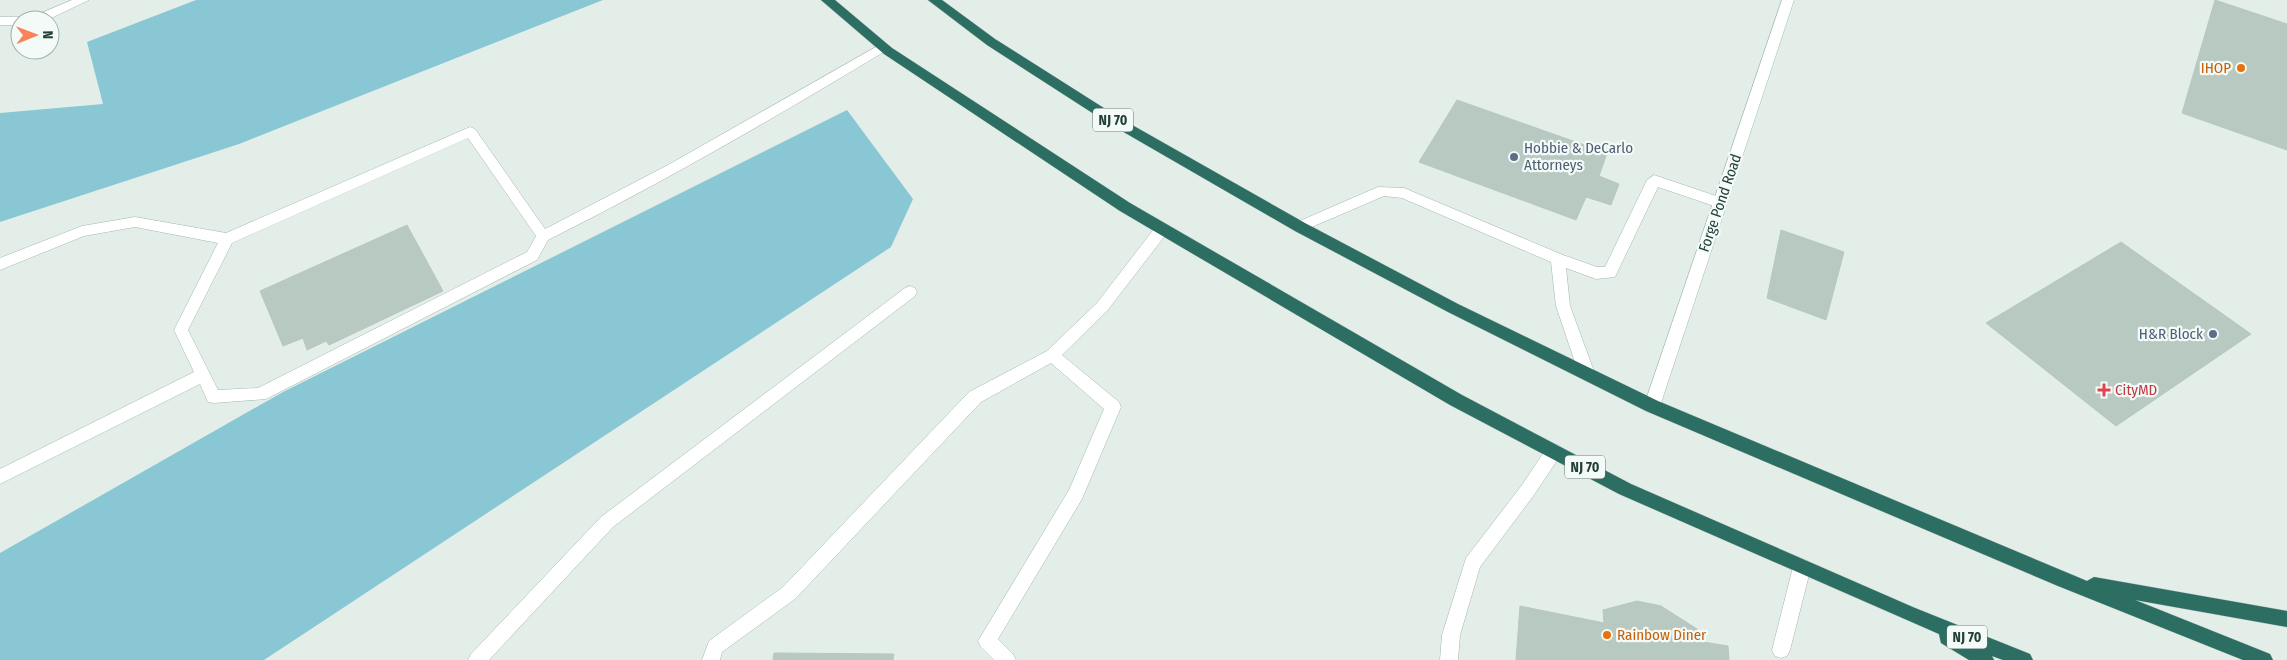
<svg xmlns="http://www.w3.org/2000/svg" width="2287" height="660" viewBox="0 0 2287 660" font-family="'Fira Sans Condensed',sans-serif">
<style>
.water{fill:#89c7d5}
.building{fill:#b8c9c2;stroke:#b5c8c1}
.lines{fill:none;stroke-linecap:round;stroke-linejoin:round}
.lane-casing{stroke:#a5b6b1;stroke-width:1}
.street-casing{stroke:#a5b6b1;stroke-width:1}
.secondary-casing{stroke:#a1bab2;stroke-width:1}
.highway-casing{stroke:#c1cac8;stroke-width:1}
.lane{fill:#fff;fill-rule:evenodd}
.street{fill:#fff;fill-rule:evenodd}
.secondary{fill:#fff;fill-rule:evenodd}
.highway{fill:#2c6e62;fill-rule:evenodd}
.food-dot{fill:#e8710a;stroke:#f4faf7;stroke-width:2}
.service-dot{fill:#5c6f8a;stroke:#f4faf7;stroke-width:2}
.health-dot{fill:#e0444e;stroke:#f4faf7;stroke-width:2}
.labels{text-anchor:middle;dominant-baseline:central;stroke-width:4.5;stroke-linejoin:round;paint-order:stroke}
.shield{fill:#f4faf7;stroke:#617872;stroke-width:1}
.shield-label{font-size:14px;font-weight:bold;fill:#224039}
.food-label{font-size:15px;fill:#c56008;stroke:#f4faf7;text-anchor:end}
.service-label{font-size:15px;fill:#4e5e75;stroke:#f4faf7;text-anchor:start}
.street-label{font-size:15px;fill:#224039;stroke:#f4faf7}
.health-label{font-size:15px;fill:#be3a42;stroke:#f4faf7;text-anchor:start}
</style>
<rect width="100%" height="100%" fill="#e3eee9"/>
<path class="water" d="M196,0H603L239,144L0,222V113L103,104L87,42Z
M847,110L913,199L891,247L264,660H0V553L283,392Z"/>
<path class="building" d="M2215,0L2287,24V150L2182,113Z
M1457,100L1607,153L1599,176L1619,184L1611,205L1586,197L1576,220L1419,162Z
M407,225L443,291L329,345L326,341L307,350L303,338L283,346L260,291Z
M1781,230L1844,252L1826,320L1767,298Z
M2121,242L2251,334L2116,426L1986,323Z
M1637,601L1661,606L1697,629V641L1728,646L1729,660H1516L1520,606L1604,623L1603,610Z
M774,653L894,654L893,660H773Z"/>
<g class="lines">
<defs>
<path id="lane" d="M72,0H89L47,20H30L32,17Z
M0,17H20L25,20H20V25H0Z
M883,43L887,44L889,47L887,50C776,117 664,182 548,240L537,260L266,399L214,403L208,402L200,384L0,484V469L194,372L174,330L218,243L135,227L84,236L0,270V258L82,226L135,217L226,233L470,127L475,129L545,229L668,165ZM468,138L536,236L527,252L258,388L218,390L188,330L232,243Z
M1654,175L1725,199L1727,203L1720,208L1658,187L1615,277L1596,279L1566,268L1570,306L1595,374L1592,378L1587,380L1582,378L1579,374L1556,306L1551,262L1402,198L1384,196L1300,232L1293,227L1295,223L1378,187L1404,188L1563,255L1597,267H1605L1647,180Z
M1162,224L1167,225L1169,229L1167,233L1107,311L1062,355L1119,402L1121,407L1082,499L998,639L1013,654L1016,660H994L981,647L978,641L1069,490L1104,409L1051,363L981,402L795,599L722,652L720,660H702L709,641L783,587L969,392L1047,351L1097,303L1157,225Z
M910,286L915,288L917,292L915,296L613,527L489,660H468L471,654L601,517L905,288Z
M1802,559L1808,561L1811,567L1790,650L1787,656L1781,658L1775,656L1772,650L1793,567L1796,561Z"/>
<path id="street" d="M1554,444L1560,446L1562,451L1560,456L1534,495L1480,567L1460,635L1458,660H1440L1442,635L1466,558L1522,485L1548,446Z"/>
<path id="secondary" d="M1782,0H1794L1660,406L1658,411L1652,413L1646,411L1644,406Z"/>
<path id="highway" d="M821,0H835L892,48L1130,203L1462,395L1631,484L1915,608L2030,654L2033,660H2003L1992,656L1994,660H1969L1941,643L1939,634L1619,494L1450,405L1120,211L884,54Z
M928,0H942L995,39L1118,117L1305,223L1458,304L1658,401L2087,581L2094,577L2287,611V627L2135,600L2270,654L2273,660H2243L2058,586L1646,411L1448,312L1295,231L1108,123L987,45Z"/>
</defs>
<use href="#lane" class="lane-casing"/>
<use href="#street" class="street-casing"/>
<use href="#secondary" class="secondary-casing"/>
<use href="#highway" class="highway-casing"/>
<use href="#lane" class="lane"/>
<use href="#street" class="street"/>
<use href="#secondary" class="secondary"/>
<use href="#highway" class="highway"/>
</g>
<g class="food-dot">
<circle cx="2241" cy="68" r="5"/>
<circle cx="1607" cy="635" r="5"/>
</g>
<g class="service-dot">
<circle cx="1514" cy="157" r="5"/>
<circle cx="2213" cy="334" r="5"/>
</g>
<path class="health-dot" d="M2101.5 382.5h5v5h5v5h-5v5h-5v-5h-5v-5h5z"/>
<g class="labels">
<g class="shield">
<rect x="1093" y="108.5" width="40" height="23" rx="4"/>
<rect x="1565" y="455.5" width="40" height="23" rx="4"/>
<rect x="1947" y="625.5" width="40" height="23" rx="4"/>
</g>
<g class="shield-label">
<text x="1113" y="120">NJ 70</text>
<text x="1585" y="467">NJ 70</text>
<text x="1967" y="637">NJ 70</text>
</g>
<g class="food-label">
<text x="2231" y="68">IHOP</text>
<text x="1617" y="635" text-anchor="start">Rainbow Diner</text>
</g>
<g class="service-label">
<text x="1524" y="148">Hobbie &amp; DeCarlo<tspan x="1524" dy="17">Attorneys</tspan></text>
<text x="2203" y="334" text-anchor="end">H&amp;R Block</text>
</g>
<g class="street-label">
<text transform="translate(1720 203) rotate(-71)">Forge Pond Road</text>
</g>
<g class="health-label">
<text x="2115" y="390">CityMD</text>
</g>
</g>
<g transform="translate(35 35) rotate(89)"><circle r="24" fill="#f4faf7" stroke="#a0b0ab"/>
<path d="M0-4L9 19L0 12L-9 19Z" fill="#f88358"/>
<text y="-8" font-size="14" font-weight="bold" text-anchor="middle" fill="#224039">N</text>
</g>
</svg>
